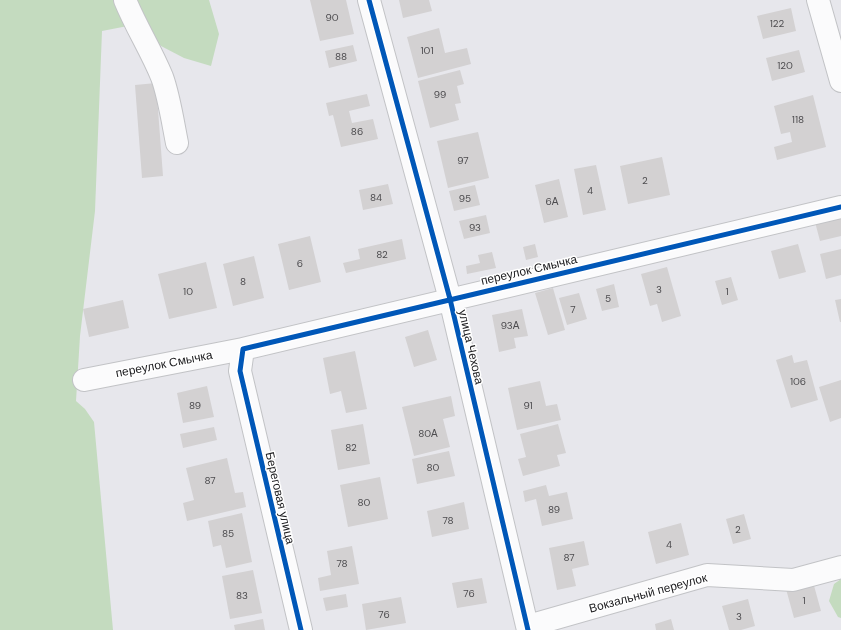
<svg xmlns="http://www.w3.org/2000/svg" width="841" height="630" viewBox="0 0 841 630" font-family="'DM Sans',sans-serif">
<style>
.green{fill:#c4dbbf}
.building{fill:#d3d1d2}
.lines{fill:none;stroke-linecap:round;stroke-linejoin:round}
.minor-casing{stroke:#c2c3c6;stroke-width:24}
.minor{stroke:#fbfbfc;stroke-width:22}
.cycleway-casing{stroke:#fff;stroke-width:8}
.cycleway{stroke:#0057b8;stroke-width:5}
.labels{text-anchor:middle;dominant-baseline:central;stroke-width:3;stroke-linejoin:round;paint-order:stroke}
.number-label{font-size:10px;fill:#4d4c4f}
.street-label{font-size:12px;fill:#202023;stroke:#fff}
</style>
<rect width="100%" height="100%" fill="#e7e7ec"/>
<path class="green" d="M0,0H209L219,34L211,66L184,58L161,46L138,24L102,31L95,211L80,336L76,401L85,409L94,422L113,630H0Z
M841,579V618L838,617L829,601L834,584Z"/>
<path class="building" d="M310,0H346L354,34L320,41Z
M399,0H429L432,11L403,18Z
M791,8L796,31L763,39L757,16Z
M439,28L445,53L467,48L471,64L418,78L407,37Z
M353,45L357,61L329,68L325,51Z
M799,50L805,72L772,81L766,58Z
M460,70L464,84L457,86L461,103L455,104L459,120L430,128L418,81Z
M156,83L163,176L142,178L135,85Z
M367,94L370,106L349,111L352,123L373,119L378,139L341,147L333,115L329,116L326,103Z
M813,95L826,147L777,160L774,147L792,142L790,132L781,134L774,106Z
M478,132L489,178L448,188L437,141Z
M662,157L670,195L628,204L620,166Z
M596,165L606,210L583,215L574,169Z
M559,179L568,217L544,223L535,185Z
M388,184L393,204L363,210L359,190Z
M475,185L480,205L454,211L449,191Z
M486,215L490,233L464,239L459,221Z
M841,215V236L820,241L815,222Z
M310,236L321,282L289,290L278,244Z
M402,239L406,259L346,273L343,263L360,259L358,249Z
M535,244L538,257L526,260L523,247Z
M798,244L806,272L779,279L771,251Z
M841,249V275L826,279L820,254Z
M492,252L496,268L467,274L466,266L480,263L478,255Z
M254,256L264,298L233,306L223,264Z
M206,262L217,308L169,319L158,274Z
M667,267L681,316L662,322L657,304L650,306L641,274Z
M731,277L738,300L722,305L715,281Z
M614,284L619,307L602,311L596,289Z
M553,288L565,330L548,335L535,293Z
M579,293L587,319L567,325L559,298Z
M841,299V322H840L835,300Z
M123,300L129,328L89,337L83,309Z
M522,309L528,336L514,338L516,348L499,352L492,315Z
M428,330L437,360L414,367L405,337Z
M355,351L367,409L346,413L341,391L330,394L323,358Z
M792,355L794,363L807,360L818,400L791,408L776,360Z
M841,380V418L830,422L819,387Z
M540,381L546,406L557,404L561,420L517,430L508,388Z
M207,386L214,417L183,423L177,393Z
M451,396L455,416L443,419L450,447L414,456L402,407Z
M363,424L370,464L338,470L331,430Z
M558,424L566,453L557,455L560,466L523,476L518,459L526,457L520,434Z
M214,427L217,440L183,448L180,434Z
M449,451L455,476L417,484L412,459Z
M227,458L235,493L243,492L246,507L187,521L183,503L194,500L186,468Z
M380,477L388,519L348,527L340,485Z
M546,485L549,496L567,492L573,519L542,526L536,499L525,502L523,491Z
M464,502L469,529L432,537L427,511Z
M242,513L252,562L226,568L221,545L213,547L208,521Z
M744,514L751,539L733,544L726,519Z
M681,523L689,555L656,564L648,532Z
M584,541L589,565L572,569L576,586L557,590L549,548Z
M352,546L359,584L320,591L318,578L331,575L327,551Z
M253,570L262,613L230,619L222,576Z
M482,578L487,603L457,608L452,583Z
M813,582L821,611L794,618L786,589Z
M346,594L348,607L326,611L323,598Z
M401,597L406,623L366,630L362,604Z
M748,599L755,626L741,630H729L722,606Z
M263,619L265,630H235L234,625Z
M671,619L674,630H656L655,624Z"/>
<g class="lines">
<defs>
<path id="minor" d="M125,0C136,27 151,50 162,77C169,96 173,123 177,143
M369,0L450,299L528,630
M818,0L841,81
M84,380L243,349
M528,626L707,575L793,580L841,567
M301,630L240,371L243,349L841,207"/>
</defs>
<use href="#minor" class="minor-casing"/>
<use href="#minor" class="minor"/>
<defs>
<path id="cycleway" d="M369,0L450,299L528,630
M301,630L240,371L243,349L841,207"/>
</defs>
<use href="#cycleway" class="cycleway-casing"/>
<use href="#cycleway" class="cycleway"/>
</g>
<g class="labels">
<g class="number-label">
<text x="332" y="17">90</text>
<text x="777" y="23">122</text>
<text x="427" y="50">101</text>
<text x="341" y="56">88</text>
<text x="785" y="65">120</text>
<text x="440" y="94">99</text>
<text x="798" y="119">118</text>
<text x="357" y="131">86</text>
<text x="463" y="160">97</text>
<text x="645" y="180">2</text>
<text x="590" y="190">4</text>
<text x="376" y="197">84</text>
<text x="465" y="198">95</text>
<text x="552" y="201">6А</text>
<text x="475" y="227">93</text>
<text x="382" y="254">82</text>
<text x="300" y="263">6</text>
<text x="243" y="281">8</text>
<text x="659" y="289">3</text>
<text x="188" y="291">10</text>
<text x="727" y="291">1</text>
<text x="608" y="298">5</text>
<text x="573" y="309">7</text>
<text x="510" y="325">93А</text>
<text x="798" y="381">106</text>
<text x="195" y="405">89</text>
<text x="528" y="405">91</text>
<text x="428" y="433">80А</text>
<text x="351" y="447">82</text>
<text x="433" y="467">80</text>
<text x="210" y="480">87</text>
<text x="364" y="502">80</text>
<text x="554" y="509">89</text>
<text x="448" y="520">78</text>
<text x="738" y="529">2</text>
<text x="228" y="533">85</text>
<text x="669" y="544">4</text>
<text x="569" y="557">87</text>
<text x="342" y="563">78</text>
<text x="469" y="593">76</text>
<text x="242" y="595">83</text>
<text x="804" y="600">1</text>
<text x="384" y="614">76</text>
<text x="739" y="616">3</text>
</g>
<g class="street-label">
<text transform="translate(529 270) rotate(-13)">переулок Смычка</text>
<text transform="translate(471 347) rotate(77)">улица Чехова</text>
<text transform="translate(164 364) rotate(-11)">переулок Смычка</text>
<text transform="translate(280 498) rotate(77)">Береговая улица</text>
<text transform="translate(648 593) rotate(-15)">Вокзальный переулок</text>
</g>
</g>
</svg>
